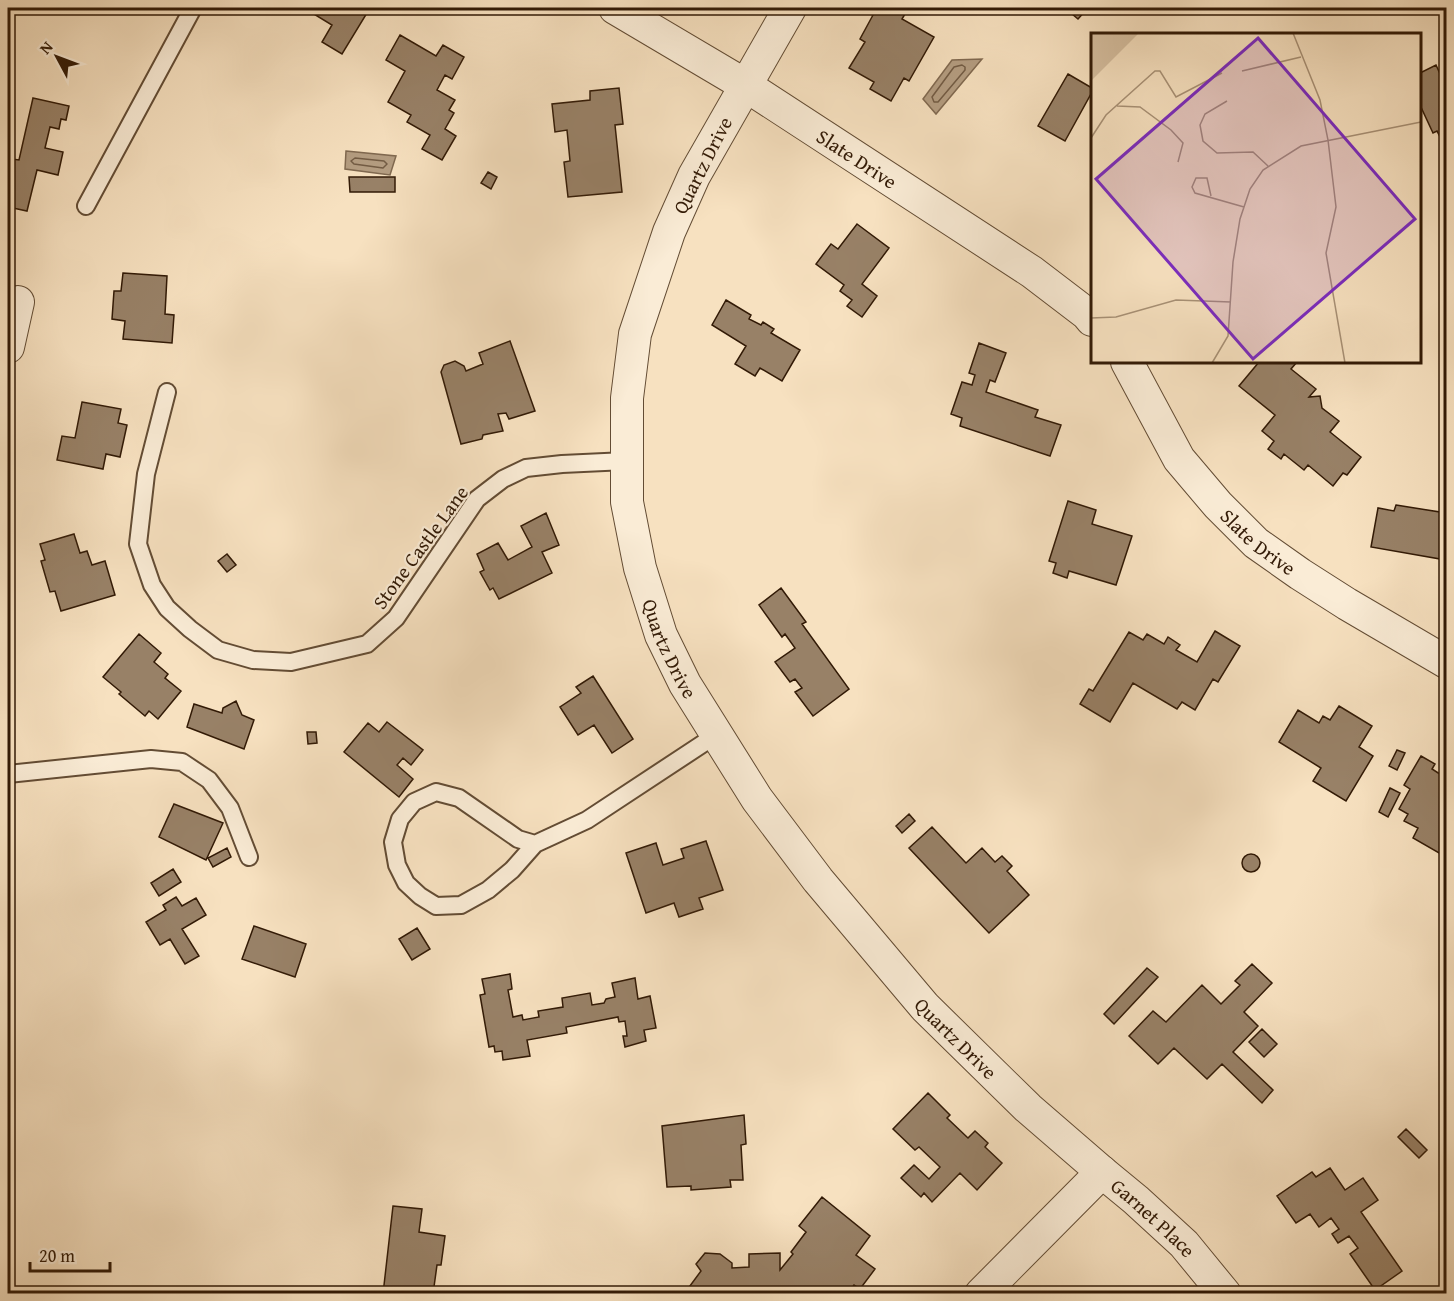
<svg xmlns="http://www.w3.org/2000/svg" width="1454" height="1301" viewBox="0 0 1454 1301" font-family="'Gentium Book Plus',serif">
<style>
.water{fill:#b49d81;stroke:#806950;stroke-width:1.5}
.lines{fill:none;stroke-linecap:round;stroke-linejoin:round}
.shore{stroke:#735c44;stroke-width:1.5}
.building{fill:#988167;stroke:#321a06;stroke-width:1.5}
.service-casing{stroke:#634c34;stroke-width:20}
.minor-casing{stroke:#634c34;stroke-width:34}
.service{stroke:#faecd6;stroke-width:16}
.minor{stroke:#faecd6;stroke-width:32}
.labels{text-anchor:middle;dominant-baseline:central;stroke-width:4.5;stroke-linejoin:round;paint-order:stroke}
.street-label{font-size:20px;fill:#321a06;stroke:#faecd6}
.inset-road{fill:none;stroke:#a89176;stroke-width:1.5}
.view{fill:#7b2cbf;fill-opacity:0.15;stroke:#7b2cbf;stroke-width:3}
.inset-edge{fill:none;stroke:#321a06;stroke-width:3}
</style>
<rect width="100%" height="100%" fill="#f7e1c0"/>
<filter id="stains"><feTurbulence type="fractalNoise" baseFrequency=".00333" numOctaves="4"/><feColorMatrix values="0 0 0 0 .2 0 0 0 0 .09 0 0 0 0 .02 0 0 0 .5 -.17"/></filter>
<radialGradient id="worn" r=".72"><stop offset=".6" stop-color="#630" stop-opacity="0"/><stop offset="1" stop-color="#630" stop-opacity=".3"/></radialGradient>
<path class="water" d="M982,59L936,114L923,99L952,60Z
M346,151L396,156L390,175L345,169Z"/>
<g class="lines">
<path class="shore" d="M962,65L965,67V70L938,102H934L932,97L954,67Z
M355,158L384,161L387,164L383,168L354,164L351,161Z"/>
</g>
<path class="building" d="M304,8H370L342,54L322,42L332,25Z
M871,8H902L900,11L905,14L902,19L934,37L909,81L904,78L891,101L870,89L874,82L849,68L865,42L860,39L873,15L868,13Z
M1065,8H1088L1078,19Z
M400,35L436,56L443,45L464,57L452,79L445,75L437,90L455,100L449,110L454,113L445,129L456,136L442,160L422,149L430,135L407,122L411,115L388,102L405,71L386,60Z
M1436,65L1446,87V149L1437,131L1433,133L1420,105V73Z
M1068,74L1092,88V92L1065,141L1038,126Z
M619,88L623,124L615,125L622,192L568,197L564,162L570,161L567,130L555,132L552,104L590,100V91Z
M33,98L69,106L66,120L61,119L59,129L50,127L45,148L63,152L58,175L37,170L27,211L8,207V180L12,159L19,160Z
M488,172L497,177L491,189L481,183Z
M349,177H395V192H350Z
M857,224L889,248L862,284L877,296L862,317L847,306L852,300L840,291L844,285L816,264L831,244L838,249Z
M123,273L167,276L165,314L174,315L172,343L123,339L125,321L112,319L114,291H121Z
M726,300L751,315L749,319L761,325L763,322L774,329L771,333L800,350L782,381L760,368L755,376L735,364L746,346L712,325Z
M510,341L535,411L509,419L506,413L498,414L503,431L483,435L482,439L461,444L441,372L444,365L455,361L464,366L466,371L483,364L479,353Z
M979,343L1006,353L995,382L990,380L986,392L1038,410L1035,417L1061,425L1050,456L960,426L962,418L951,414L962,382L972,385L975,375L969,373Z
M1259,362H1297L1291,369L1316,389L1309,397L1320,396L1322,408L1339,421L1330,432L1361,457L1347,475L1343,473L1333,486L1308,465L1304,470L1284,454L1281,459L1268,449L1274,441L1262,431L1275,415L1239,386Z
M82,402L121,409L118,423L127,425L120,457L106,454L103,469L57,460L62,436L75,438Z
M1068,501L1096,510L1092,524L1132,536L1116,585L1069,571L1067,578L1053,573L1056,563L1049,561Z
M1396,505L1446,513V560L1371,547L1378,508L1394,511Z
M546,513L559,545L542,552L552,573L499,599L493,588L490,590L480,572L484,570L477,554L498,543L508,560L532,547L521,526Z
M74,534L80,553L87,551L92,565L105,561L115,595L61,611L55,591L50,592L41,561L45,560L40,544Z
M227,554L236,565L227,572L218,561Z
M781,588L806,622L802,624L849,689L813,716L795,692L802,688L795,679L790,682L775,662L795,648L785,634L782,637L759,605Z
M1215,631L1240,646L1218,682L1213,679L1195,710L1182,702L1177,709L1133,683L1110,722L1080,704L1089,689L1093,691L1129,632L1143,640L1147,634L1164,644L1168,637L1180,645L1176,650L1197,662Z
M139,634L161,653L154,662L168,674L165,678L181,691L158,719L149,711L145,716L119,694L121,692L103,677Z
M593,676L633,739L612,753L594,725L578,735L560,707L581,693L576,687Z
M236,701L242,715L254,720L244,749L187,727L194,704L222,713L223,708Z
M1339,706L1372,726L1359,747L1373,756L1346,801L1313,781L1321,768L1279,742L1298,710L1319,723L1323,716L1330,720Z
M387,722L423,750L411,765L403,758L397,765L413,779L399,797L344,752L368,723L379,732Z
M307,732H316L317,743L308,744Z
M1397,750L1405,753L1397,770L1389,766Z
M1421,756L1435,764L1432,769L1446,778V857L1413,838L1418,828L1404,821L1408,814L1399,809L1410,789L1404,785Z
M1390,788L1400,793L1388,817L1379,812Z
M174,804L223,823L206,860L159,837Z
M909,814L915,821L902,833L896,826Z
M932,827L966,863L982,848L995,862L1002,856L1012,866L1007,871L1029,895L989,933L909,848Z
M706,841L723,890L699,898L703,909L679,917L674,903L646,913L626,853L656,843L663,865L684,858L681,849Z
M227,848L231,857L213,867L208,858Z
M1242 863a9 9 0 1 1 18 0a9 9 0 1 1-18 0Z
M173,869L181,882L159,896L151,883Z
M176,897L182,906L196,898L206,915L182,929L199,956L185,964L170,939L160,945L146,922L166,910L163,905Z
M254,926L306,944L295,977L242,959Z
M417,928L430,949L412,960L399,939Z
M1252,964L1272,983L1244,1012L1258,1026L1233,1052L1273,1090L1262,1103L1222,1064L1207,1079L1174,1048L1158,1064L1129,1036L1153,1011L1166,1022L1202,985L1221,1004L1240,985L1235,981Z
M1147,968L1158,977L1114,1024L1104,1014Z
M510,974L512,989L508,990L513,1017L522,1015L523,1020L539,1017L538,1011L563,1007L562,998L590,993L592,1005L604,1003L606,999L615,997L612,983L635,978L638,999L650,996L656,1028L644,1030L646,1041L625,1047L623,1036H627L625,1021L619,1022L618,1017L566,1027L567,1033L527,1040L530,1056L503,1060L502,1051L495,1052L494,1046L489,1047L480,995L485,994L482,979Z
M1262,1029L1277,1044L1264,1057L1249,1042Z
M928,1093L950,1115L947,1118L968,1138L975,1131L988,1143L985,1147L1002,1163L977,1190L960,1173L932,1202L924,1193L921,1197L901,1178L914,1165L929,1179L940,1167L919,1147L915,1150L893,1129Z
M744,1115L746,1144L741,1145L743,1180H730L731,1187L691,1190V1186L667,1187L662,1126Z
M1406,1129L1427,1150L1419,1158L1398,1137Z
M1330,1168L1345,1190L1363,1178L1378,1200L1361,1212L1402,1271L1375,1290L1350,1254L1358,1248L1349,1236L1338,1243L1332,1234L1339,1229L1331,1218L1319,1227L1310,1214L1296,1223L1277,1196L1312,1172L1316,1177Z
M822,1197L870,1236L856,1255L875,1269L860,1289L854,1285L848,1294H684L701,1271L696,1264L705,1253L720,1254L732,1263V1268L749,1267V1254L780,1253V1270L793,1254L791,1252L806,1232L799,1226Z
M393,1206L422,1209L419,1232L445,1236L441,1265H437L433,1294H383Z"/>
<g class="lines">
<defs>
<path id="service" d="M86,206L193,8
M167,392L146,474L138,544L152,585L167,608L190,629L218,650L253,660L291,662L367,644L396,618L477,499L503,479L526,468L562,464L626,461
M8,774L151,759L182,762L209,780L230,808L249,857
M535,844L518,839L459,798L436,792L414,802L400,819L393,842L397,865L406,883L420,896L436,906L461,905L488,890L512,870L535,844L587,820L716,735"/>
<g id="minor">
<path id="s1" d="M615,8L745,85L1032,272L1087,314L1092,320"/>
<path id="s2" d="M790,8L694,176L669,232L635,334L627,398V502L640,568L661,635L685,684L757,799L818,880L925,1007L1028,1108L1102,1172L1136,1200L1184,1244L1225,1294"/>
<path d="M8,347L18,302"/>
<path id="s3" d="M1127,362L1179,459L1218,505L1256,543L1300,574L1347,604L1446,662"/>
<path d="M981,1294L1102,1172"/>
</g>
</defs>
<use href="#service" class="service-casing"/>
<use href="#minor" class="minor-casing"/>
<use href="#service" class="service"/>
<use href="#minor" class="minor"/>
</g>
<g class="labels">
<g class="street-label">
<text stroke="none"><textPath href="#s1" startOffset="285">Slate Drive</textPath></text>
<text transform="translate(702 165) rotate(-63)">Quartz Drive</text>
<text stroke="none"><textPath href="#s3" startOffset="225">Slate Drive</textPath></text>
<text transform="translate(420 547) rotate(-54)">Stone Castle Lane</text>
<text stroke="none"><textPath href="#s2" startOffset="684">Quartz Drive</textPath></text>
<text stroke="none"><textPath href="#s2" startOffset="1170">Quartz Drive</textPath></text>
<text stroke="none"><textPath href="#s2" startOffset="1437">Garnet Place</textPath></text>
</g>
</g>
<g transform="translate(1091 33)">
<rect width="330" height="330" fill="#f7e1c0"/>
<path d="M0,0H48L0,48Z" fill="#d6bfa0"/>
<path class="inset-road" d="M202,0L229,67L237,107L245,174L235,220L254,330M151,38L210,24M136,68L114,81L109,92L112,108L126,120L162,119L177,133M26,73L49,74L80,97L92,110L87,129M0,105L15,82L64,38H69L85,64L131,40M120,163L116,145H105L101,154L104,160L153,174M0,285L25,284L85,267L140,269M121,330L137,303L142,229L149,186L159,156L172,137L210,113L330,89"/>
<path class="view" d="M167,5L324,186L162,326L5,146Z"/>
<rect width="330" height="330" class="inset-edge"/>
</g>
<rect width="1454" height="1301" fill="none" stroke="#f7e1c0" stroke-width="30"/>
<rect x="9" y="9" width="1436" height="1283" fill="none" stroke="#321a06" stroke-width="3"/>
<rect x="15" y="15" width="1424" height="1271" fill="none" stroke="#321a06" stroke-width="1.5"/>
<g transform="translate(57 57) rotate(311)" stroke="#faecd6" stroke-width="4.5" paint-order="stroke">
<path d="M0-4.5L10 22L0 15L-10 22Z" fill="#321a06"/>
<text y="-9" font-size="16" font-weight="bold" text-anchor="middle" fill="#321a06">N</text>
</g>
<path d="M30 1262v9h80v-9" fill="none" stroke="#321a06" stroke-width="3"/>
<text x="39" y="1262" font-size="18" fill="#321a06" stroke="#faecd6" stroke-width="4.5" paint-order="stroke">20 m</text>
<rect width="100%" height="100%" filter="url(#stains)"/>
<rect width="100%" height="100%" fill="url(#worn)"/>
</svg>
